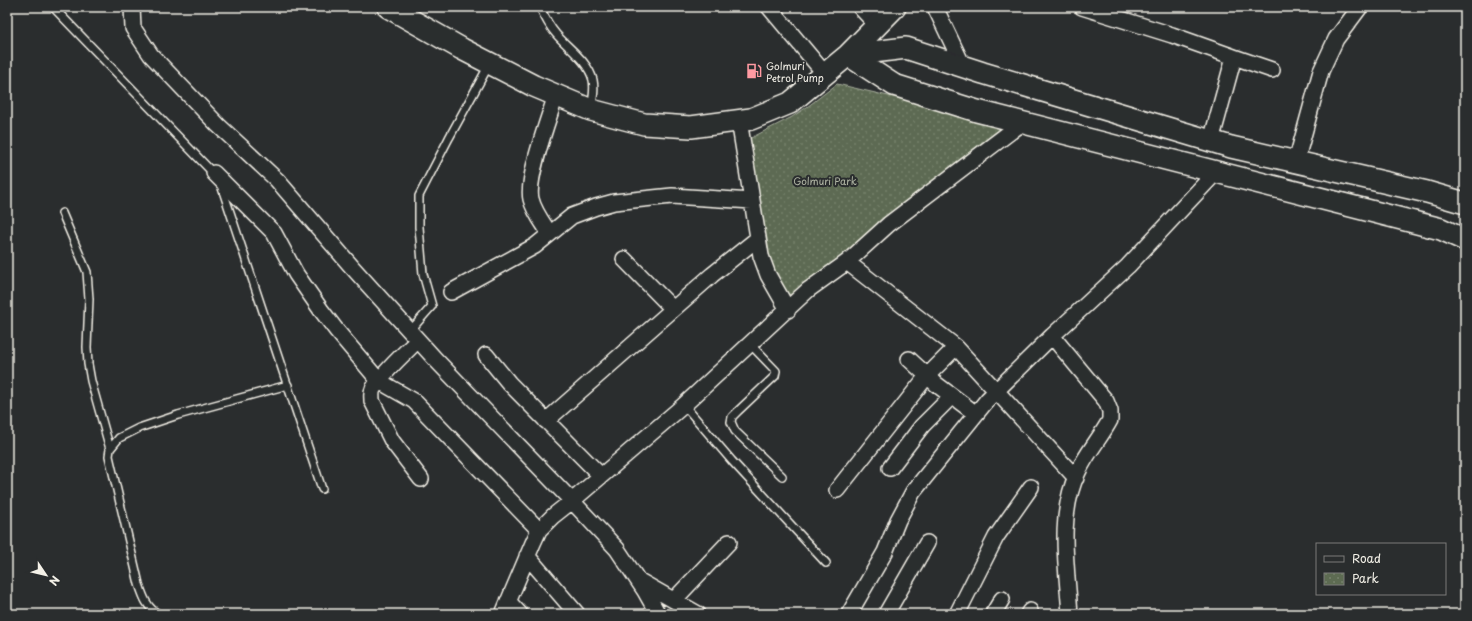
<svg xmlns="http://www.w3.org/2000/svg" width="1472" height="621" viewBox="0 0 1472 621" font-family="'Playpen Sans',sans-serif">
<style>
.park{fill:url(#park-dots);stroke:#a8ae9d}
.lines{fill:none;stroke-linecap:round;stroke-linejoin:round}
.lane-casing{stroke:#f4f1e8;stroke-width:10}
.street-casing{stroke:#f4f1e8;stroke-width:18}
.secondary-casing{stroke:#f4f1e8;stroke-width:24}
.lane{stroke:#2a2d2e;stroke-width:7}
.street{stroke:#2a2d2e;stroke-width:15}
.secondary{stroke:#2a2d2e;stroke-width:21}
.labels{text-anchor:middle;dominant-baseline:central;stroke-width:4;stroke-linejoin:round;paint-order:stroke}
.poi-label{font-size:10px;fill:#f4f1e8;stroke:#2a2d2e;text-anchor:start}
.park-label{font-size:10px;fill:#b0b5a4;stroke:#2a2d2e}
</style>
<defs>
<pattern id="park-dots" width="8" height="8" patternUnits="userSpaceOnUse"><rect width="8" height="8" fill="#5d6b52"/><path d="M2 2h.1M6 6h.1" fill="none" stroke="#75816b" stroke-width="1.8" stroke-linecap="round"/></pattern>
</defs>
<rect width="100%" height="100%" fill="#2a2d2e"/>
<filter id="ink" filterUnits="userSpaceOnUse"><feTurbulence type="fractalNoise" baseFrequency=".025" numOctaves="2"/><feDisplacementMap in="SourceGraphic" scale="8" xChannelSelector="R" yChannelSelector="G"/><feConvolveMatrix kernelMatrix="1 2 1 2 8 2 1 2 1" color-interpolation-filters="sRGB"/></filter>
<g filter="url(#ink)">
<path class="park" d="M837,84L1012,125L802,292L788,300L765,254L745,141L792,117L807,107Z"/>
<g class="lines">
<defs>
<path id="lane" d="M53,7L214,174
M540,7C544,16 549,26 556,34C568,48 588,61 593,80C595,90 593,99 591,108
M222,188L322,489
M62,213L87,272L89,299L87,347L88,364L91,381L110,449
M410,331L432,306L423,274L419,227V196L449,138L489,65
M751,345L776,371L775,376L738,411L732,417L731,422L735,431L782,476
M684,405L732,461L826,563
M159,614C147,609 143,596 139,584L109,456L110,449L119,438L139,428L178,415L288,385"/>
<path id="street" d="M132,7L133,28L151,55L218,125L277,180L352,267L436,360L572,501L617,549L645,591L658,614
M769,7L825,74
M860,7L877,25
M935,7L963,66
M1082,7L1172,35L1234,57L1211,141
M1234,57L1272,70
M739,120L761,256L768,275L788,310
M1296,162L1321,71L1336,39L1360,7
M214,173L274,233L296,274L321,310L337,331L379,381L414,401L539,530
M550,234C543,223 534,212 531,199C526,179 549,118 556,95
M624,259L673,309
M847,262L956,347L1076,478
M451,292L535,246L572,216L596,207L614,202L672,196L752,201
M1052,336L1106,401L1110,411V420C1101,437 1086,454 1078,472C1057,515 1067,568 1070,614
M418,340C404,354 384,371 373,389C371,393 372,396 372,401L392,441L421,479
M486,355L509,383L601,476
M909,359L936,384L976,414
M546,421L712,275L757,239
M890,468L922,426L951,397
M837,490L927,376L956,347
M527,556L577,614
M638,580L698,614
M674,600L729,542
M508,601L520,614
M503,614L533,543L539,530L553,516L572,501L684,405L808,290L847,262L889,224L1022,123
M849,614L885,552L898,520L913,492L988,399L1052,336L1128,266L1217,171
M886,614L927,543
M957,614L996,537L1031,487
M993,614L1002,599
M1028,614L1030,611"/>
<path id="secondary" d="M388,7L462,49L534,86L591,110L644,124L691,127L751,119L790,103L848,55L895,7
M848,55L894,85L977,111L1441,229L1465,240
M848,55L906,48L983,73L1231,147L1427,192L1465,203"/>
</defs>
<use href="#lane" class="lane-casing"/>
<use href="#street" class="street-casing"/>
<use href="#secondary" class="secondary-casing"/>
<use href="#lane" class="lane"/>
<use href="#street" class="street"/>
<use href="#secondary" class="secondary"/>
</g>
</g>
<defs>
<symbol id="fuel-bare" viewBox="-9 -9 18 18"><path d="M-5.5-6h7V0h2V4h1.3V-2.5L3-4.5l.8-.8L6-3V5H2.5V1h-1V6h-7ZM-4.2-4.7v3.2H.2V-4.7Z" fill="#ff9aa2" stroke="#2a2d2e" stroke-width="2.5" paint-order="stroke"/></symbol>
</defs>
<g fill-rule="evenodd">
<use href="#fuel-bare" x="743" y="60" width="22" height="22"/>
</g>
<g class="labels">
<g class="poi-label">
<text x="766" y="65">Golmuri<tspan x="766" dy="12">Petrol Pump</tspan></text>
</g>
<g class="park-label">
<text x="825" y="180">Golmuri Park</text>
</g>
</g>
<rect width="1472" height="621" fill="none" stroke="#2a2d2e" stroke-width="24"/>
<rect x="12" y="12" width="1448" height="597" fill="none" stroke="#f4f1e8" stroke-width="1.5" filter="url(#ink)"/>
<rect x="1316" y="543" width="130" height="52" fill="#2a2d2e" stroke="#7b7b78"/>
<rect x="1324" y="556" width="20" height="6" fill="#2a2d2e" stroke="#7b7b78"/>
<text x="1352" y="563" font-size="12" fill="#f4f1e8">Road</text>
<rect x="1324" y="573" width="20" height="12" fill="url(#park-dots)" stroke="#7b7b78"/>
<text x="1352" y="583" font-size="12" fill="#f4f1e8">Park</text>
<g transform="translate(46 575) rotate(125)" stroke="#2a2d2e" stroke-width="3" paint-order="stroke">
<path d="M0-3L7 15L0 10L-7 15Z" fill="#f4f1e8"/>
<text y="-6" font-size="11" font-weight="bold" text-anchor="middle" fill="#f4f1e8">N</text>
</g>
</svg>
